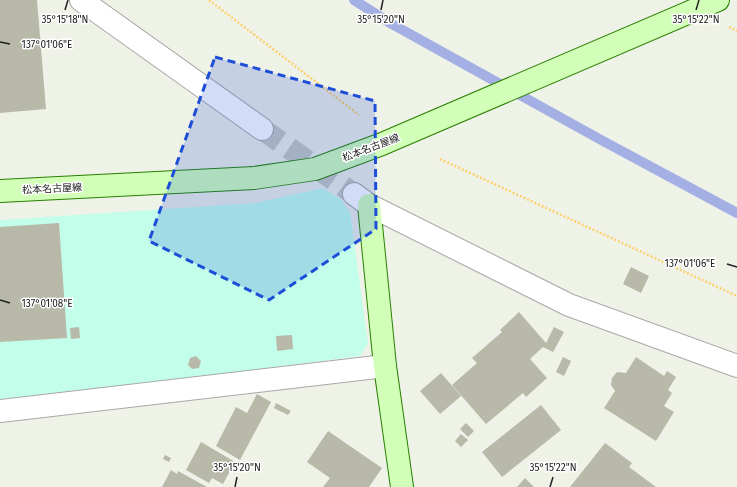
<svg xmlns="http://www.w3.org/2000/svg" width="737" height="487" viewBox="0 0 737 487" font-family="'Fira Sans','Noto Sans JP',sans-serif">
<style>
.park{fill:#c2feea}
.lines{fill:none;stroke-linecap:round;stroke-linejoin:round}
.stream{stroke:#a4b0e3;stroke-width:10}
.building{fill:#b8b9a8}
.street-tunnel{stroke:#c6c8bf;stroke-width:22;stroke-dasharray:22 11;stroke-linecap:butt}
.street-casing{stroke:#a8a8a8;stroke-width:24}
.secondary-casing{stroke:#288000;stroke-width:24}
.path{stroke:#ffd06b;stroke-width:2.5;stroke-dasharray:2 2;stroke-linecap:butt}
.street{stroke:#fff;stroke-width:22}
.secondary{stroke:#d2ffb8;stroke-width:22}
.marked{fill:#1d4ed8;fill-opacity:0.2;stroke:#1d4ed8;stroke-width:3;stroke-dasharray:8 5;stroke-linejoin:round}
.ticks{fill:none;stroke:#212121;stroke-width:1.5}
.labels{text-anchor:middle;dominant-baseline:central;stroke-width:3;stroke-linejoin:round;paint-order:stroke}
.street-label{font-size:10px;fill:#212121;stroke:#fff}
.ticks-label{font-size:10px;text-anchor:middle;fill:#212121;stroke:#fff;stroke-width:3;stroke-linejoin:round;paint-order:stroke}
</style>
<rect width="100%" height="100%" fill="#eff2e7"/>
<path class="park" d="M323,188L341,200L350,212L368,344L360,356L0,403V220L255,203Z"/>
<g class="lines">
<path class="stream" d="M354,0L390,23L603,141L737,213"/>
</g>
<path class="building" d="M0,0H37L46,109L0,113Z
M59,223L67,338L0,342V227Z
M631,267L649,276L641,293L623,284Z
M519,312L546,343L554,327L564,332L553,352L543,347L530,359L547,378L526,397L523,393L486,424L452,385L477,363L472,358L502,332L500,330Z
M79,327L80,338L71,339L70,328Z
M292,335L293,349L277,351L276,336Z
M196,356L201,361L199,368L192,369L188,365L190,358Z
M563,357L571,361L564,376L556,372Z
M636,357L664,376L667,371L676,377L668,390L672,393L664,406L674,412L656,441L604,408L615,391L611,385L612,378L617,372L626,373Z
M441,373L461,396L440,414L420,391Z
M257,394L271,402L240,460L216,446L236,407L247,413Z
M276,403L291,411L288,415L274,408Z
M541,405L561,430L502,477L482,452Z
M466,423L474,431L468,437L460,429Z
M328,431L382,468L369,487H323L330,478L307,462Z
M461,434L468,440L461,447L455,441Z
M201,442L235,462L223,484L212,478L209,483L186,470Z
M605,443L632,463L629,467L656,487H570Z
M165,455L171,458L169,462L163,459Z
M171,470L177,474L178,471L207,487H162Z
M525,478L534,487H517Z"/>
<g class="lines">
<path class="street-tunnel" d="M262,129L354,194"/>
<defs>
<path id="street" d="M81,0L262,129
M354,194L369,205L569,305L737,366
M0,411L385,366"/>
<path id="secondary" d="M0,191L254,178L315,169L382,144L718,0
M369,205L385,366L402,487"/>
</defs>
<use href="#street" class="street-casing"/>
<use href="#secondary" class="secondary-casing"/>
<path class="path" d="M209,0L359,115
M729,27L737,31
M440,159L737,296"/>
<use href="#street" class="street"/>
<use href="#secondary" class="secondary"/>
</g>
<path class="marked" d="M215,57L375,101L376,229L269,300L149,241Z"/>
<path class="ticks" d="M65,10L68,0M381,10L383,0M696,10L699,0M0,42L10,44M727,264L737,267M0,300L10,303M235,487L237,477M550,487L553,477"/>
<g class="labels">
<g class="street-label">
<text transform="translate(371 148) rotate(-21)">松本名古屋線</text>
<text transform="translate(52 189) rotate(-3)">松本名古屋線</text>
</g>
</g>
<g class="ticks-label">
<text x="65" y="23">35°15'18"N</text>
<text x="381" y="23">35°15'20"N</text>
<text x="696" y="23">35°15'22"N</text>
<text x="47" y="48">137°01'06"E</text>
<text x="690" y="267">137°01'06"E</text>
<text x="47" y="307">137°01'08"E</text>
<text x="237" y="471">35°15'20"N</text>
<text x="553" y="471">35°15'22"N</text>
</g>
</svg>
